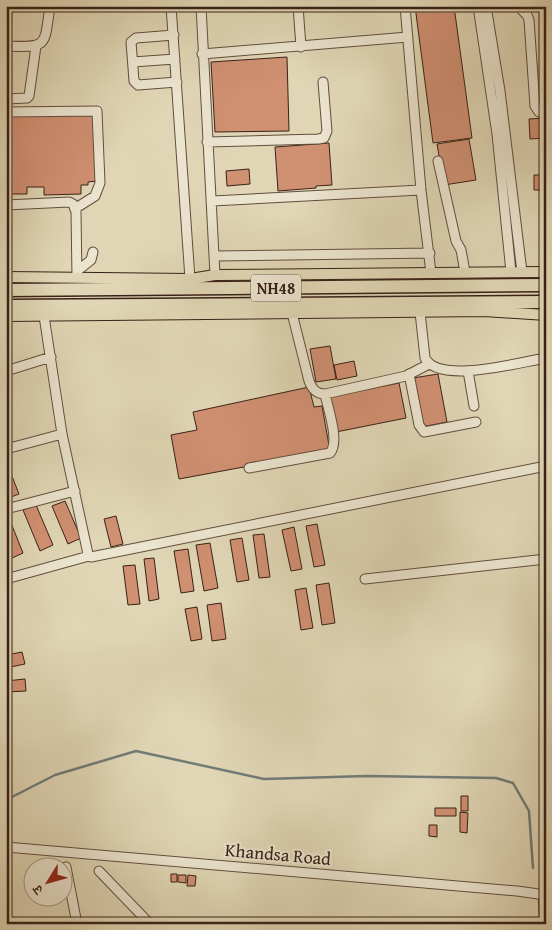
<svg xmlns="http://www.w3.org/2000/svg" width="552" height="930" viewBox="0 0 552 930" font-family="'Gentium Book Plus','Noto Serif Devanagari',serif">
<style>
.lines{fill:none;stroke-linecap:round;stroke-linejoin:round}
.stream{stroke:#717b77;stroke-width:2.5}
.building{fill:#d09072;stroke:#382117}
.minor-casing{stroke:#624e3e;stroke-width:11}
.major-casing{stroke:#382117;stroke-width:12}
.highway-casing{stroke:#382117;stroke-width:15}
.minor{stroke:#ebe4cf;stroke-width:9}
.major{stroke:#e0d6b5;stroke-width:10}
.highway{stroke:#e0d6b5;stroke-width:12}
.labels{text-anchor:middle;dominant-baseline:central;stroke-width:4;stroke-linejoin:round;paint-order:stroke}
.shield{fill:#ebe4cf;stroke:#6e5c4e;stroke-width:1}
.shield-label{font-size:16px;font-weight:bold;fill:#382117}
.street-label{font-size:18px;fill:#382117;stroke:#ebe4cf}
</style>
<rect width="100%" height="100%" fill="#e0d6b5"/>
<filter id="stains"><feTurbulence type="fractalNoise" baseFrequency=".004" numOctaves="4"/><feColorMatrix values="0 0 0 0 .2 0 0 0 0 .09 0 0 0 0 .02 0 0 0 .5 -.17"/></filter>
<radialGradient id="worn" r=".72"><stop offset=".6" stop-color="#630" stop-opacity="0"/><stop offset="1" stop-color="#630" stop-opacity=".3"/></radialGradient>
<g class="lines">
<path class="stream" d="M6,800L55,775L136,751L264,779L367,776L496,778L513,783L529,811L533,868
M538,924V923"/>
</g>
<path class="building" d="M415,6H454L472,138L433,143Z
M287,57L289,131L215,132L211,62Z
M95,113L97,181L88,182V185H81V194L44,195V187H27V194H6V115Z
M546,118V138L530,139L529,119Z
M469,139L476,180L444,185L437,144Z
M329,143L332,185L316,186V188L278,191L275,147Z
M249,169L250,184L227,186L226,171Z
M534,175H546V190H534Z
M330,346L336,379L316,382L310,349Z
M354,361L357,376L337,380L334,365Z
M438,374L447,422L422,427L413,378Z
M399,383L406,418L336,432L329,397Z
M309,387L314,407L322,406L330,451L179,479L171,435L197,430L193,412Z
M6,461L19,494L6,499Z
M65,501L81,538L68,544L52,506Z
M36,505L53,545L40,551L23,510Z
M7,513L23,553L10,559L6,550Z
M116,516L123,544L111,547L104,519Z
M317,524L325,565L314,567L306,526Z
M294,527L302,569L291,571L282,530Z
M264,534L270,577L259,578L253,535Z
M242,538L249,580L237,582L230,540Z
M210,543L218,588L204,591L196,545Z
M188,549L194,591L181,593L174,551Z
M154,558L159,599L149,601L144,559Z
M135,565L140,604L128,605L123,566Z
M329,583L335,623L322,625L316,585Z
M306,588L313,628L301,630L295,590Z
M221,603L226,639L212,641L207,605Z
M197,607L202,639L191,641L185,609Z
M22,652L25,664L6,668V655Z
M25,679L26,691L6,692V681Z
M461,796H468V811H461Z
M435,808H456V816H435Z
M460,812L468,813L467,833L460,832Z
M429,825H437V837L429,836Z
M171,874H177V882H171Z
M178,875H186V883L178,882Z
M188,875L196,876L195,886H187Z"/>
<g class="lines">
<defs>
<path id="minor" d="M171,6L190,279
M201,6L215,275
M298,6L301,47
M405,6L421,190L431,273
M478,6L497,134L511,272
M486,6L500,91L522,272
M518,6L527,15L529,20L535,106L539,112L546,113
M174,35L136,38L131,42L134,81L138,85L177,82
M6,46C49,48 44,46 50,6
M202,54L408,37
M133,62L175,59
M6,99L27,98L29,96L36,46
M6,112L97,111L100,183L95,196L76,208
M207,142L318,139L324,138L327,131L323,82
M438,161L456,241L461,250L465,272
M212,201L421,190
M6,205L69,202L73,204L76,212L77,277
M215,256L430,253
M77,271L91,260L93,252
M420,312L425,358C439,385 520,362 546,358
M292,313L309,381C312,389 316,394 325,394L406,376L429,364
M44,316L62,434L88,554L91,557L546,466
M6,371L51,357
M468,371L474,406
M409,374L419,425L424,432L476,422
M6,449L62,434
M249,468L330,453C340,442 328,409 325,394
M6,509L75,491
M6,579L89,556
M365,579L546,559
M6,847L517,891L546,895
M66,867L77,924
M99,871L150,924
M543,895L545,924"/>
<path id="major" d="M6,277L190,279L215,275L546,272
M6,316L484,311L546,315"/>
<path id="highway" d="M6,290L546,285
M6,306L546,302"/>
</defs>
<use href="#minor" class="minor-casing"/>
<use href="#major" class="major-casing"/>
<use href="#highway" class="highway-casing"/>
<use href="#minor" class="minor"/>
<use href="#major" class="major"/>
<use href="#highway" class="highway"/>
</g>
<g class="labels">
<rect class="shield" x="251" y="274.5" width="50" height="27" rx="4"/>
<g class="shield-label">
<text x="276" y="288">NH48</text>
</g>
<g class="street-label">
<text transform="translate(278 854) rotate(5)">Khandsa Road</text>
</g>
</g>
<rect width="552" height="930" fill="none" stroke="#e0d6b5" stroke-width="25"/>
<rect x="8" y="8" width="537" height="915" fill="none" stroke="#382117" stroke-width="2.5"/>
<rect x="12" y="12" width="527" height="905" fill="none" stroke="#382117"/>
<g transform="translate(48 882) rotate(233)"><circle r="24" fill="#ebe4cf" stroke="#a39685"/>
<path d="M0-4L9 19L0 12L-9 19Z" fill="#8f2418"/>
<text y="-8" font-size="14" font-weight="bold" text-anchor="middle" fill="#382117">उ</text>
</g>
<rect width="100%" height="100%" filter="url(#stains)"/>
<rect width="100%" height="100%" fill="url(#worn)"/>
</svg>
